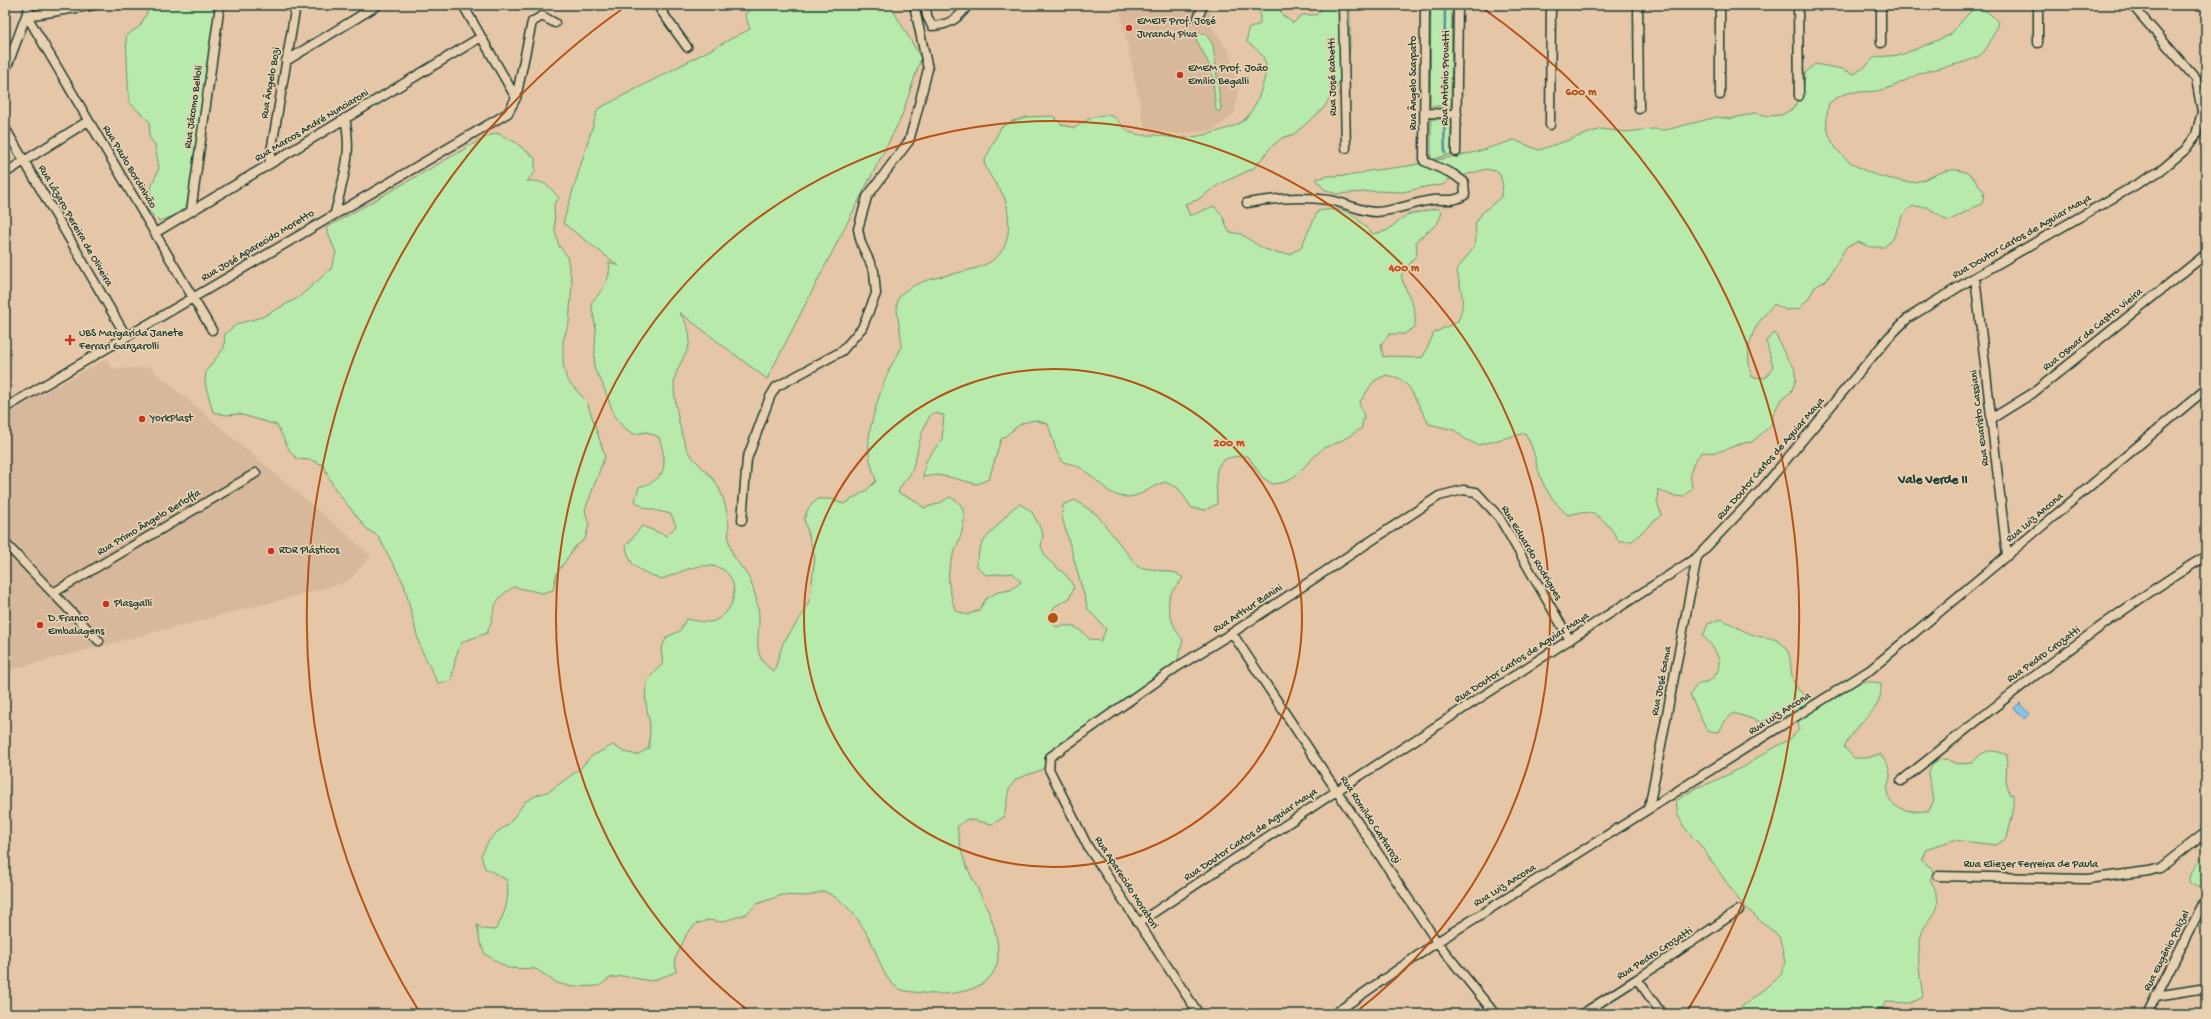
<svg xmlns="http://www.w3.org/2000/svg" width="2211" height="1019" viewBox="0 0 2211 1019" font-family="'Gochi Hand',sans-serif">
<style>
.built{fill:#d7b89a}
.green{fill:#b8ebab;stroke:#6c9470}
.water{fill:#85c5e6;stroke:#5c8f9f}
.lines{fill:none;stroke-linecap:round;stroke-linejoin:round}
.stream{stroke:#5c8f9f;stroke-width:2.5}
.street-casing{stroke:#1f3d34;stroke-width:11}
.street{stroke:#e8d1b1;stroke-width:8}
.ring{fill:none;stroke:#b65216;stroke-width:2}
.poi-dot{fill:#c8321e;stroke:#e8d1b1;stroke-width:1.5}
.labels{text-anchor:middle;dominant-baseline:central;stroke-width:3.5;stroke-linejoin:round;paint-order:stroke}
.poi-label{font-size:11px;fill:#1f3d34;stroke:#e8d1b1;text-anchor:start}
.street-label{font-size:11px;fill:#1f3d34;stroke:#e8d1b1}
.quarter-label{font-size:13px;font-weight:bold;fill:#1f3d34;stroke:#e8d1b1}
.centre{fill:#b65216;stroke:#e8d1b1;stroke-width:2}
.ring-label{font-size:12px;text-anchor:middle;font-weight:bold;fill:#b65216;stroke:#e8d1b1;stroke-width:3.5;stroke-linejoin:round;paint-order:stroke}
</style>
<rect width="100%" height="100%" fill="#e5c6a7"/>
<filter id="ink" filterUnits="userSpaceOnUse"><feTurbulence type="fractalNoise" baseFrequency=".025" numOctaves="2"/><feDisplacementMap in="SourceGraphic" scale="8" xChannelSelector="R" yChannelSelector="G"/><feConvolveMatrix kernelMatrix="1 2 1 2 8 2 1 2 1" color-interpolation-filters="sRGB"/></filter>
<g filter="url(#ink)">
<path class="built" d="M1119,5H1214L1208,21L1230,53L1238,90L1234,114L1213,130L1177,134L1145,128Z
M106,359L112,367L119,369L149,367L371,555L349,581L330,587L5,671V414Z"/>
<path class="green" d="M151,5H214L215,18L188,205L174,216L159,221L147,209L152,185L159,168L155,145L149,137L150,122L129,102L126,36L140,26Z
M756,5H890L921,58L901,118L767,379L679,312C706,349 673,357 674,388C675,404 681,440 689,453C699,467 715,476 721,493C724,501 727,511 728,519C730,528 727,538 730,546C733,560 744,568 750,580C754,590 759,607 759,618C759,641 751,656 774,672L783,643L805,611L810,599L815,557L804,519L809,507L818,499H832L844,504L867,490L876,481C874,472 870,463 869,454C866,430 880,393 889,370C892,363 900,354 901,346C903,332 892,307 900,296C903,291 912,287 917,284C963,265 1019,279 1007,206C1004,189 989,180 984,162L1001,127L1013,121L1026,117L1053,116L1062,125L1075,128C1084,121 1099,112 1111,116C1120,119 1124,131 1132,133C1140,136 1147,135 1156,135C1164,136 1172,138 1180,138C1196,138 1232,130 1244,120C1255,109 1262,91 1265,76C1269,59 1260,51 1247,42L1248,29L1260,24V11L1255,5H1279L1282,15L1293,23L1302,15H1316L1326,5H1350V50L1337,87L1323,109L1294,134L1282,138L1272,146L1254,168L1218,185L1197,200L1185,204L1190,216L1214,206L1222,215L1229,232L1241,234L1262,248L1276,253L1290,254L1301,247L1318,211C1350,206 1352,215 1373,234L1386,231L1407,215L1438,208L1442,213L1437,224L1416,241L1417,254L1401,276C1407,297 1417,304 1415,327L1404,334H1390L1381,344L1383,357C1399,354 1407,360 1423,357L1434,333L1458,321C1467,301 1460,290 1457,270C1470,250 1479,250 1475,224L1482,213L1501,197L1503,185L1499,172L1486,169L1448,180L1443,185L1429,186L1403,192L1376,191L1336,194L1324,189L1316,179L1329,176L1356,175L1368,171L1408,166L1476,152L1514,140L1539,150L1601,129L1626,132L1652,129L1666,130L1717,117L1730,119L1755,113L1768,116L1782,115L1794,108L1804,85L1805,73L1815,64L1842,69L1854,74L1865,67L1875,57L1901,55L1950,35L1967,15L1976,7L1988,12L1998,22C1995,31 1988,51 1979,56C1963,65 1938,67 1921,73C1907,79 1895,87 1881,90C1856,95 1852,86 1829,103C1817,146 1853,172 1892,179C1898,180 1906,183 1913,182C1931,181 1941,166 1962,171C1971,173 1979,185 1984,192L1982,204C1970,208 1960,216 1948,221L1927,207L1913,206L1903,214L1893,239L1884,247H1870L1858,242L1846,247L1827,280L1815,287L1808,299L1799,309L1786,310L1774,304C1752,327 1743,347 1752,377L1766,378L1773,366L1766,341L1775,333L1786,357L1794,367L1796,380L1791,392L1781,400L1774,412L1771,425L1752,442C1731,443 1725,455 1702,452C1691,463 1689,472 1692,488L1683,497L1670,495L1658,489L1657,501L1661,515L1632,541H1619C1605,519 1596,507 1568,515C1558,506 1549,496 1543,483C1536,467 1535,449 1525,433L1478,445L1465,439L1454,430L1429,424L1409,387L1399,378L1386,375L1374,381L1359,403L1364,416L1361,429L1339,442L1323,448L1296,475L1286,482L1273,484L1262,477L1248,456C1208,455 1217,474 1217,504L1205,510L1192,508L1178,488L1165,482C1153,485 1146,493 1134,496C1109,503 1095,473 1075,465C1071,464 1067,463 1063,462L1056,450L1048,424L1035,420L1022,423L1001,439L989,479L977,484L949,477L936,475L923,477L926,461L942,439L944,415L932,413C917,435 920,450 911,472C908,479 901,483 898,493L913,499L924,508L938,504L950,497C953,499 958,501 960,504C973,521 951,553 949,570C947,583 952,598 955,610L967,615L979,610L986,599L998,592L1011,590L1021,582L1013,573L986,575L977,566C978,544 985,539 1000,523C1008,514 1009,510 1020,504L1031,511L1038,523L1043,535L1041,547L1047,559L1067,576L1074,587L1069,599L1055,606L1048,617L1056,627C1072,624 1079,627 1089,639L1101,641L1106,629L1088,609L1062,517L1063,505L1075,500L1097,515L1138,567L1176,573L1183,578C1179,583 1174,588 1171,593C1164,606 1174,630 1183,640L1174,673L1141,694L1132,706L1119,713L1094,720L1041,770L1016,779L1009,789L1004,817L992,824L967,819L957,827C959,839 961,853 966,865C979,894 999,923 998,956C998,971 988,982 974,988C959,994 940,995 924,993C914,992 902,992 895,986C885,978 881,966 877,955C866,929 851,903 824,891L808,896L782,895L757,904L746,914L721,922L708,920L696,924L687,933L675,959L676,972L651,981L623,976L610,978L599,986L572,987L557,983L536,969L508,968L496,961L485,954L480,942L477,925L482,929L495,930C505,916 510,898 507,880L485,868L481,856L488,842L497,832L508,825L525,802L537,795L550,791L581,768L590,757L613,745L624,752L637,755L649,748C649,739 651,729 649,720C644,694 641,682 663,664L661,649L667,637L680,631L686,619C694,620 707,624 714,621C740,611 742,568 711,566C694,564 677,574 661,579C641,570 630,570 626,546L642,526L667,536L676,526L671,514L645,508L635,501L639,487C669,479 667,463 659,437L647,432L634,434L623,427L615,417L601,380L594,369L596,329L591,303C602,291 612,279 609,262L619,266L563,223L598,109L750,29L745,14Z
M1431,5H1452L1451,106H1430Z
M1198,33L1206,34L1213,45L1221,109L1219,112L1216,110L1212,70L1196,39Z
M1431,119H1451V154L1431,160Z
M497,133L515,142L535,158V172L527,181C545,181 547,184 559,198L554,204L555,232L559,246L567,256L572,283L569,323L563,340V365L567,380L587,402L605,456L585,510L589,525L585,539L575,547L557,573L553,590L542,593L514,587C489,601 497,610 487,633L462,642L456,656L451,681L438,683L420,647L404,584L378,536L367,529L335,489L323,465L311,460L297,459C285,447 285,439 277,425L239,414L226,415L213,412L205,383L206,371L224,348L225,334L237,324L262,317L298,298L331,269L336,253L326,228L484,138Z
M1721,619C1732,624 1745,633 1757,636C1765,638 1774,637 1781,643C1793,652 1789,667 1793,680C1800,699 1819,703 1836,698C1849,679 1860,681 1881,683C1882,706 1872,711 1858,726C1853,732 1848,741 1844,747L1854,758H1867L1880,754C1886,761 1890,767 1890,777C1890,781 1887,785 1887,789C1887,812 1913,812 1929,811L1934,800L1928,774L1934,762L1946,759L1958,764L1972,763C1984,750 1989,748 2007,755L2006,782L2010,795L2013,794V812L2007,838L1995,845L1954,840L1928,848L1921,860L1934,870L1930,880C1951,917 1924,912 1920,941C1917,959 1920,979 1923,997L1911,1003L1886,1002L1878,1014H1731L1751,1000L1781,975L1785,962L1782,948L1779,936L1757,918L1739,900L1701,846L1684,827L1678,815L1676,801L1698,787L1710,783L1746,766L1756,758L1790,739L1799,730L1798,716C1784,714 1774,716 1761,722L1734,713L1725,721L1719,732L1707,731L1690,695C1693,691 1696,685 1700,683C1704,682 1709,682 1712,679C1727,664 1715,648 1703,636L1708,624Z
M2206,855V882L2203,887H2198L2190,882C2189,870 2199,863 2206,855Z"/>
<path class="water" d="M2020,703L2030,714L2024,719L2014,708Z"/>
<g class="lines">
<path class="stream" d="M1444,103L1445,5
M1444,122L1445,153"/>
<defs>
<path id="street" d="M463,5L516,98
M657,5L687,47
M926,5L927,16L932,26C949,25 958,19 968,5
M1343,5L1346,148
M1638,5L1639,109
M1720,5V95
M1798,5L1799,96
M1881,5V43
M2038,5V43
M27,16L212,330
M27,16L95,5
M1198,18L1203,5
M286,61L378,5
M5,72L30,5
M1425,113L1457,114
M1550,125L1551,5
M5,128L126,336
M1456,152L1458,5
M269,164L296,5
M5,173L88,121
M1247,203C1275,198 1301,196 1329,200C1344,202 1361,212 1376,212C1396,211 1414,202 1433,200C1445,199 1453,203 1465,195L1464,182L1453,174L1424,161L1425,5
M191,211L220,5
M335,213C343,179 353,153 345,118
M155,233L481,37
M1975,277L2007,556
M5,408L508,113L516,98L532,22L542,16L555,23
M1991,419L2033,393L2206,254
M742,520L747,459L770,397L776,387L842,351L862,328L876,294L874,271L861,243L858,229L867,197L909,141L916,116L928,69L914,5
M5,543L99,641
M53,593L256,473
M1232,633L1437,942L1495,1014
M1901,781C2000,703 2098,622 2206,556
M1649,808L1697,557
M1938,876L2087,879L2149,871L2160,868L2206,832
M1138,923L1338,790L1697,557L1760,491L1888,338L1908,318L1975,277L2160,171L2185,150L2196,135L2202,112L2196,79L2132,5
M1637,979L1662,1014
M2156,996L2206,988
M1879,1013L1888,1014
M1199,1014L1088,847L1049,769L1050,757L1177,667L1232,633L1439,496L1463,490L1476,492L1499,517L1570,640
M1334,1014L1437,942L1870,670L2206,389
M1582,1014L1637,979L1739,910
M2147,1014L2206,898"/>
</defs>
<use href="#street" class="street-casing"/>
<use href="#street" class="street"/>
</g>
</g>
<g class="ring">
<circle cx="1053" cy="618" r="249"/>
<path d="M750 1012A497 497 0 1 1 1356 1012"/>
<path d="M420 1013A746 746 0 0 1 625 7M1481 7A746 746 0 0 1 1686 1013"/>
</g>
<g class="poi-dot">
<circle cx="1129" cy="28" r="4"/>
<circle cx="1180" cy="75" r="4"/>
<path d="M68 334h4v4h4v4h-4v4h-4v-4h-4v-4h4z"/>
<circle cx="142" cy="419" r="4"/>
<circle cx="271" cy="551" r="4"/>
<circle cx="106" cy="604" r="4"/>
<circle cx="40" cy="625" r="4"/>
</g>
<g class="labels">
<g class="poi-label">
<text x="1137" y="22">EMEIF Prof. José<tspan x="1137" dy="13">Jurandy Piva</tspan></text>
<text x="1188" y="69">EMEM Prof. João<tspan x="1188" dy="13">Emilio Begalli</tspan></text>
<text x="79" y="334">UBS Margarida Janete<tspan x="79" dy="13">Ferrari Ganzarolli</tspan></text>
<text x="150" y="419">YorkPlast</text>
<text x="279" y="551">RDR Plásticos</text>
<text x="114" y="604">Plasgalli</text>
<text x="48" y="619">D.Franco<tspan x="48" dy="13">Embalagens</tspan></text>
</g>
<g class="street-label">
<text transform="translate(1333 77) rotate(-91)">Rua José Rabetti</text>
<text transform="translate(1446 78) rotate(-89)">Rua Antônio Provatti</text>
<text transform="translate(271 83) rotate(-80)">Rua Ângelo Bozi</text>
<text transform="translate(1414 83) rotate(-90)">Rua Ângelo Scarpato</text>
<text transform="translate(194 107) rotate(-82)">Rua Jácomo Belloli</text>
<text transform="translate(312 126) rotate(-31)">Rua Marcos André Nunciaroni</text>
<text transform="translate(129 167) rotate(59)">Rua Paulo Bordinhão</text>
<text transform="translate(75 226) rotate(60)">Rua Lázaro Pereira de Oliveira</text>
<text transform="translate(2022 237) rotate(-30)">Rua Doutor Carlos de Aguiar Maya</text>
<text transform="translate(258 246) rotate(-31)">Rua José Aparecido Moretto</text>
<text transform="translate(2093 330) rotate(-39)">Rua Osmar de Castro Vieira</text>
<text transform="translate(1980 418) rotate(-97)">Rua Evaristo Cassiani</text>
<text transform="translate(1771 459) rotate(-49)">Rua Doutor Carlos de Aguiar Maya</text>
<text transform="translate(2035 518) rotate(-40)">Rua Luiz Ancona</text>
<text transform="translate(149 523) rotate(-31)">Rua Primo Ângelo Berloffa</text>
<text transform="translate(1531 553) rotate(59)">Rua Eduardo Rodrigues</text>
<text transform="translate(1248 609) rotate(-33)">Rua Arthur Zanini</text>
<text transform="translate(2044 655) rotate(-36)">Rua Pedro Crozatti</text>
<text transform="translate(1522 658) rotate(-33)">Rua Doutor Carlos de Aguiar Maya</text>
<text transform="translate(1662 681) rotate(-79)">Rua José Gama</text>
<text transform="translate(1780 714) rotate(-32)">Rua Luiz Ancona</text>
<text transform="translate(1370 820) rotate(57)">Rua Romildo Cartarozi</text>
<text transform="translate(1251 835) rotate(-34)">Rua Doutor Carlos de Aguiar Maya</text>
<text x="2031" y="865">Rua Eliezer Ferreira de Paula</text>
<text transform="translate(1126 883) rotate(57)">Rua Aparecido Moratori</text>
<text transform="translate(1505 886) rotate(-32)">Rua Luiz Ancona</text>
<text transform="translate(2167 951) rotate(-63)">Rua Eugênio Polizel</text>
<text transform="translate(1655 954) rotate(-33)">Rua Pedro Crozatti</text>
</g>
<g class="quarter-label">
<text x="1933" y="480">Vale Verde II</text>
</g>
</g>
<circle cx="1053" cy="618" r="6" class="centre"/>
<g class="ring-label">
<text x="1581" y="95">600 m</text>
<text x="1404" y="271">400 m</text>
<text x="1229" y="446">200 m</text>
</g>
<rect width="2211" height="1019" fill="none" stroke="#e8d1b1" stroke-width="20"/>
<rect x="10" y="10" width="2191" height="999" fill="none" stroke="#1f3d34" stroke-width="1.5" filter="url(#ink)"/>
</svg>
